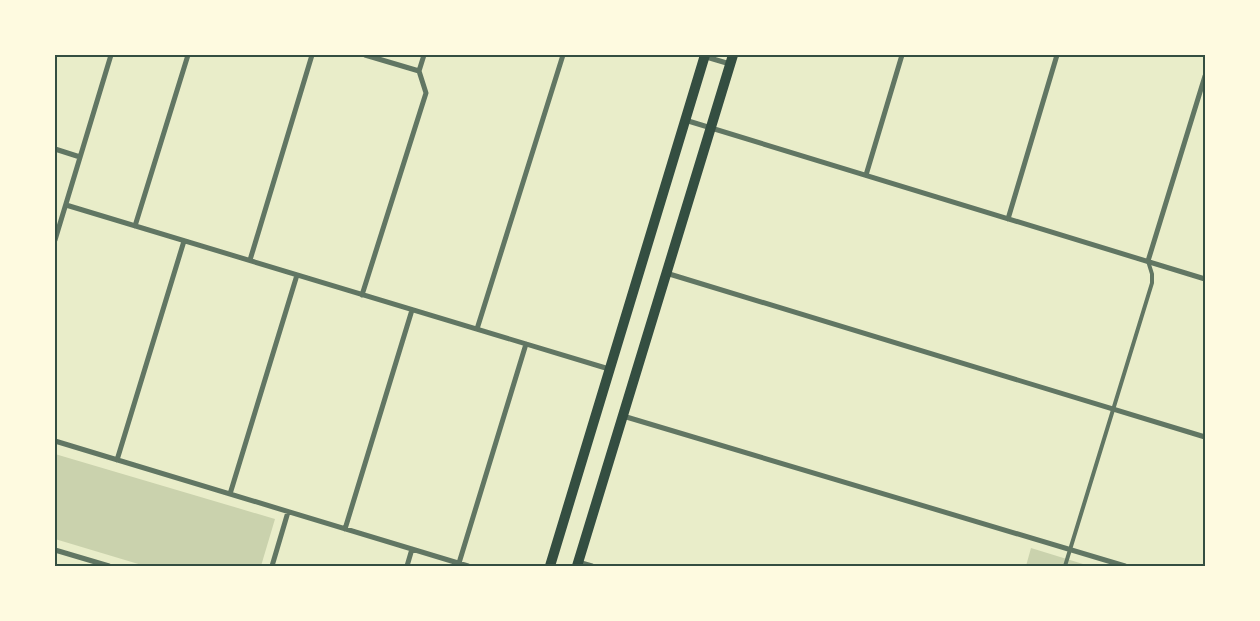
<svg xmlns="http://www.w3.org/2000/svg" width="1260" height="621" viewBox="0 0 1260 621" font-family="Jost,sans-serif">
<style>
.green{fill:#cad2ad}
.lines{fill:none;stroke-linecap:round;stroke-linejoin:round}
.service{stroke:#617663;stroke-width:4}
.minor{stroke:#617663;stroke-width:5}
.secondary{stroke:#344e41;stroke-width:10}
.neatline{fill:none;stroke:#344e41;stroke-width:2}
</style>
<rect width="100%" height="100%" fill="#e9edc9"/>
<path class="green" d="M55,454L275,519L261,566H145L55,539Z
M1031,548L1083,564V566H1026Z"/>
<g class="lines">
<path class="service" d="M1065,566L1152,283V274L1148,261"/>
<path class="minor" d="M365,55L419,71
M703,56L730,64
M685,120L1205,279
M55,149L80,157
M866,175L902,55
M66,205L609,369
M1008,219L1057,55
M135,226L188,55
M55,240L111,55
M250,260L312,55
M1148,261L1205,76
M666,273L1205,437
M362,295L426,93L419,71L424,55
M477,329L563,55
M623,416L1125,566
M55,441L468,566
M117,460L184,241
M230,494L297,275
M345,529L412,310
M55,550L109,566
M578,562L592,566
M459,563L526,344
M272,566L288,512
M407,566L412,549"/>
<path class="secondary" d="M550,566L705,55
M577,566L733,55"/>
</g>
<rect width="1260" height="621" fill="none" stroke="#fefae0" stroke-width="112"/>
<rect x="56" y="56" width="1148" height="509" class="neatline"/>
</svg>
